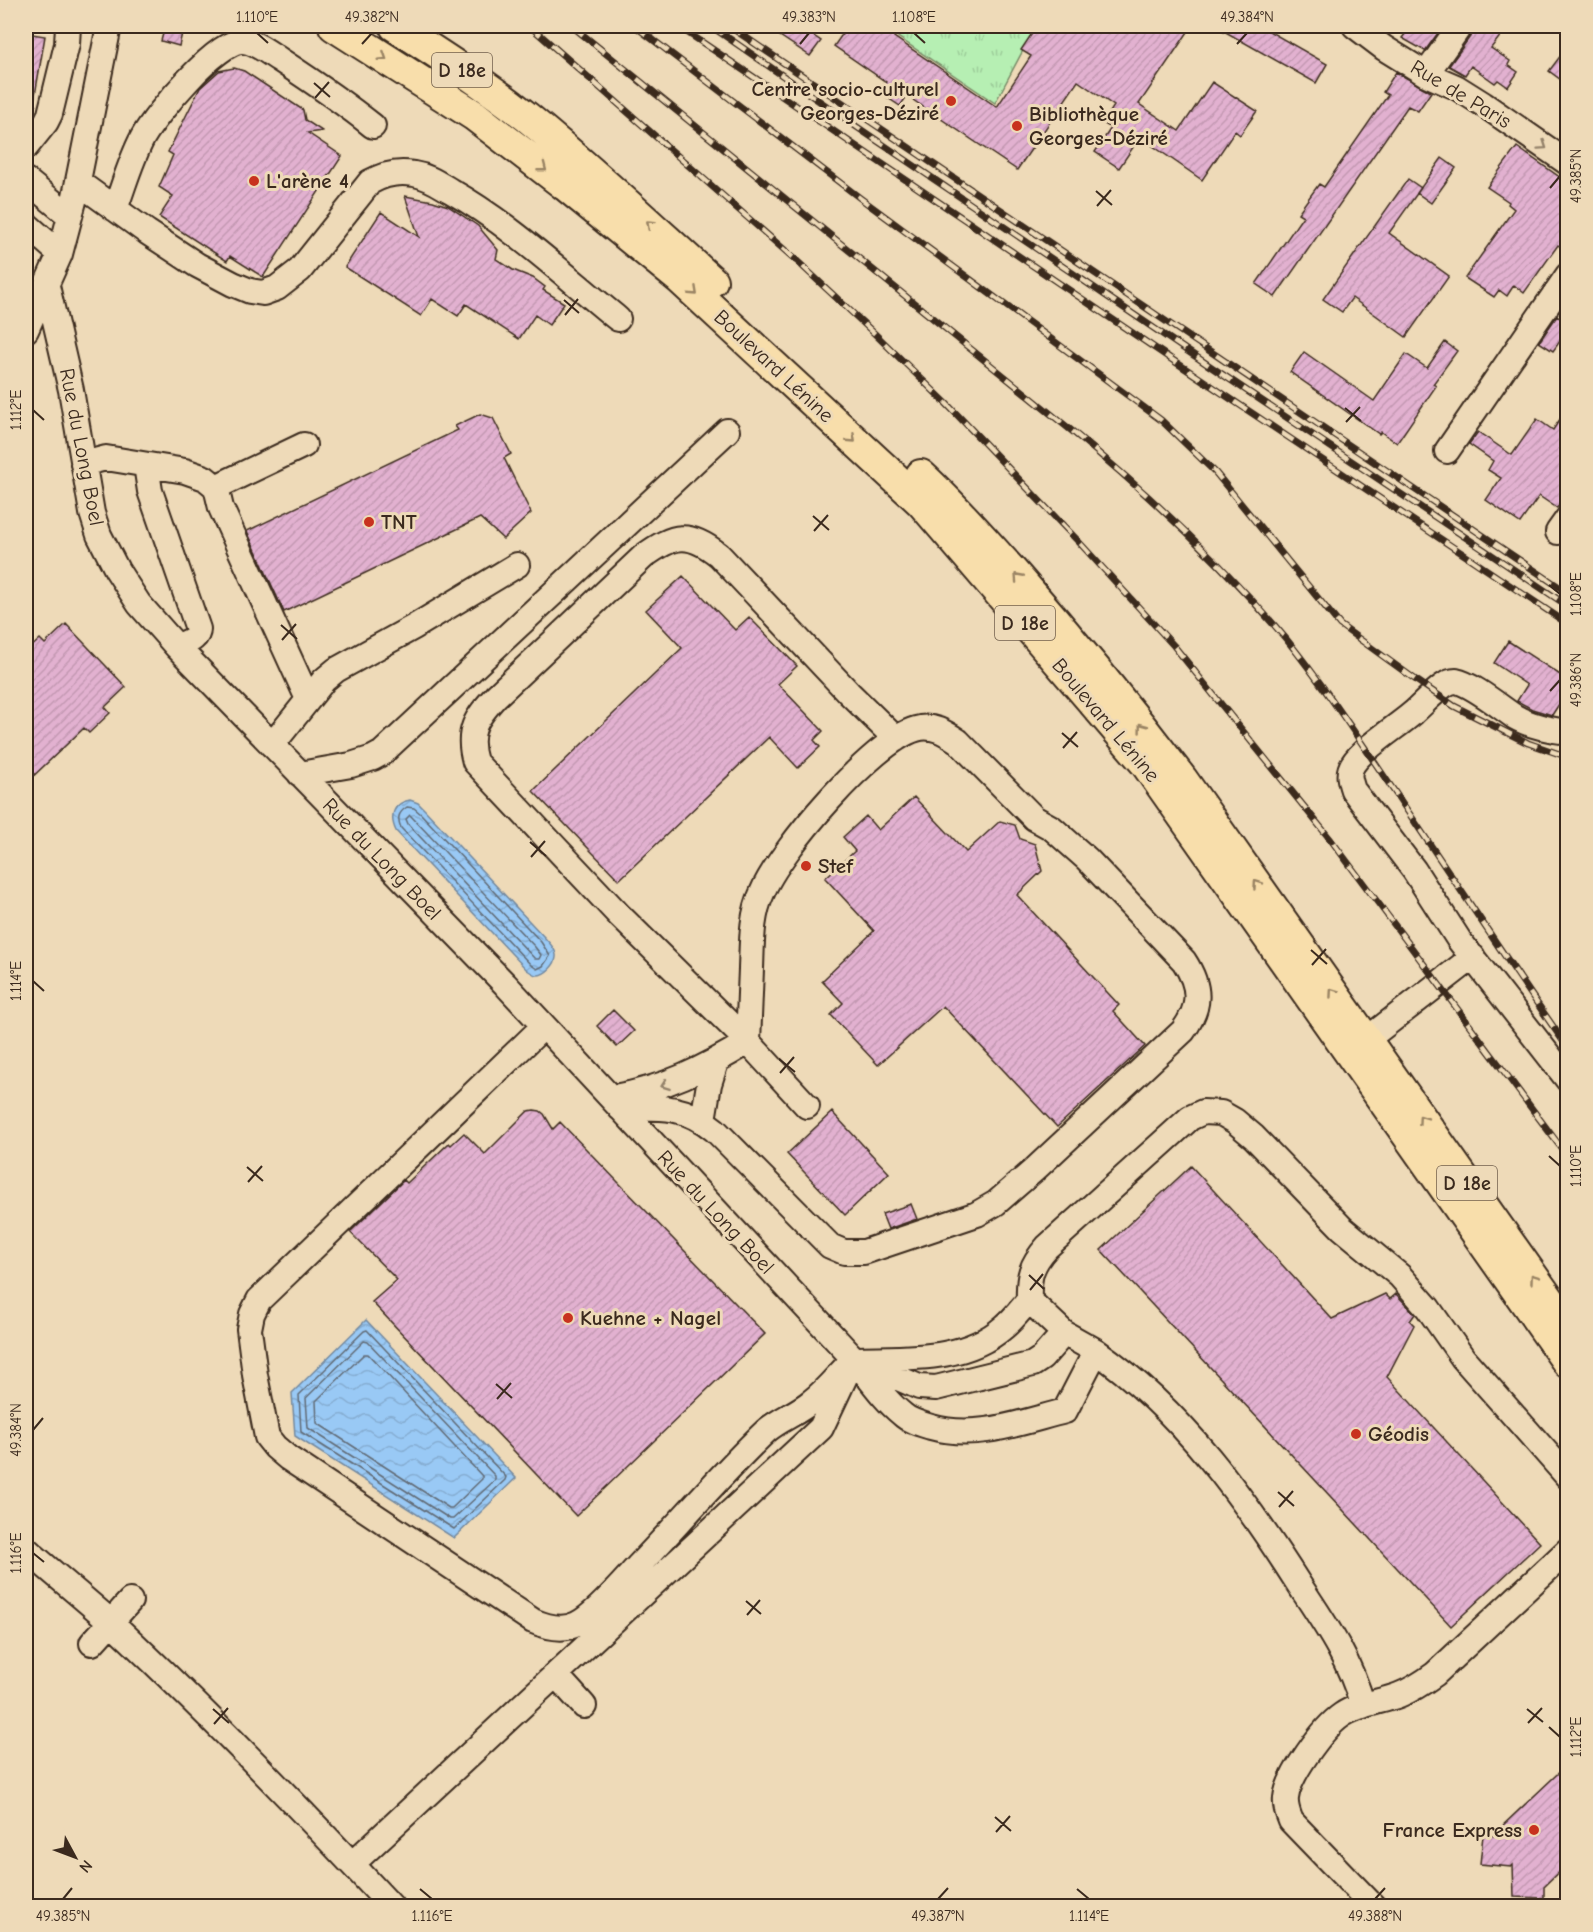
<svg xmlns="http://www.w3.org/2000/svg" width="1593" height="1932" viewBox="0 0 1593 1932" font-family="'Comic Neue',sans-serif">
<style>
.park{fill:url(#park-tufts);stroke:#788c68;stroke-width:1.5}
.water{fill:url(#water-waves);stroke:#73899f;stroke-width:1.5}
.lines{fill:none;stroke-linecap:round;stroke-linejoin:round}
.shore{stroke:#616a74;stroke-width:1.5}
.building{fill:url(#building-hatch);stroke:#3b2a1e;stroke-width:1.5}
.minor-casing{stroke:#3b2a1e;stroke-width:28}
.major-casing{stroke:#3b2a1e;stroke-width:34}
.minor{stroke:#eedab8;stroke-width:24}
.major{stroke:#f8deab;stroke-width:30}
.rail-casing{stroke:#3b2a1e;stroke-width:7}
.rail{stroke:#eedab8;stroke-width:4.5;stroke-dasharray:14;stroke-linecap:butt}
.oneway{stroke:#9a8464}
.oneway2{stroke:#94826b}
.ticks{fill:none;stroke:#3b2a1e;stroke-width:2}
.poi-dot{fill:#c8321e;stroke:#eedab8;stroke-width:2}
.labels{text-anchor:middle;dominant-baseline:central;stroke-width:6;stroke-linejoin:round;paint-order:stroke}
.shield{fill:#eedab8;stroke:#715f4c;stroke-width:1.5}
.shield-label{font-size:20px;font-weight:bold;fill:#3b2a1e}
.poi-label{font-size:21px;font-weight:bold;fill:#3b2a1e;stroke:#eedab8;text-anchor:start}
.street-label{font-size:21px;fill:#3b2a1e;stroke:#eedab8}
.neatline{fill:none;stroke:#3b2a1e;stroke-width:2}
.ticks-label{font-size:15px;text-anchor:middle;fill:#3b2a1e}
</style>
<defs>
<pattern id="park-tufts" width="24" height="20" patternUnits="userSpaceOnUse" patternTransform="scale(1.5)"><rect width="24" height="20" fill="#b6efb3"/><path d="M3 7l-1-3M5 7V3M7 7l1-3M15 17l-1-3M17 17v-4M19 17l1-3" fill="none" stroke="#9dcd9a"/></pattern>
<pattern id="water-waves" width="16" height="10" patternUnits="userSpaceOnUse" patternTransform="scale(1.5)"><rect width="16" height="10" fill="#99c9f5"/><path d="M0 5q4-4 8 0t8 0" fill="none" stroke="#85add2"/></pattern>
<pattern id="building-hatch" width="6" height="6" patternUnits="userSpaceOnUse" patternTransform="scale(1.5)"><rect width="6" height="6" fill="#e2b1d0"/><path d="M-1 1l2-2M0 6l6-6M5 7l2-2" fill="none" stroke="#c398b2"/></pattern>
</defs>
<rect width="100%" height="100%" fill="#eedab8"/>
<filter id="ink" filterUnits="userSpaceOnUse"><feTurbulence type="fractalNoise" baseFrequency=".0167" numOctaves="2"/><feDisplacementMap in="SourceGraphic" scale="12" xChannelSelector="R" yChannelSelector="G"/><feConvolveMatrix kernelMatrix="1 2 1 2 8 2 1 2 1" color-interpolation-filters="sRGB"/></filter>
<g filter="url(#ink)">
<path class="park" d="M905,26H1036L995,103L898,37Z"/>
<path class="water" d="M410,800L418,803L425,810L545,938C549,943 556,949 556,955C557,964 545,976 536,975C533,974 530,972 527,970L396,831C389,816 393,803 410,800Z
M366,1320L516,1478L454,1538L295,1436L292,1393Z"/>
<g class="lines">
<path class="shore" d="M407,807L414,808L421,814L541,942L550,956L543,966L537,969L531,965L401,828C397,818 398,813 407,807Z
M410,815L535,947L541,955L539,959H535L408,824L406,819Z
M367,1330L506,1477L505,1480L454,1529L301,1432L299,1395L364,1331Z
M364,1341L368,1342L495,1476V1480L453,1519H450L308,1428L306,1398Z
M364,1354H368L482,1476V1479L452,1508H449L317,1423L316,1401Z"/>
</g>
<path class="building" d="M165,26H173L183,29L179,46L161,41Z
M765,26H796L804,32L805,30L821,41L810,56Z
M848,26H902L894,37L997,107L1031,56L1021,50L1037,26H1040L1052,33L1058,26H1192L1139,104L1179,131L1212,82L1257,111L1240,135L1235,131L1202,180L1140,137L1119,168L1095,152L1111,128L1103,123L1114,106L1078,81L1017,170L907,96L900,106L879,92L886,82L834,46Z
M1215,26H1260L1327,64L1316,83Z
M1411,26H1443L1425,51L1402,38Z
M1474,26H1508L1491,48L1510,61L1508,65L1518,72L1508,87L1498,80L1495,83L1471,66L1465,75L1449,66L1472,34Z
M26,33L45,36L34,101L26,100Z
M1568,46V85L1549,71Z
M234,68L244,71L303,110L305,120L322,131L308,133L342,156L263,277L230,256L227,261L159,217L173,196L159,187L173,155L168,152L200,88L219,71Z
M1396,72L1431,92L1418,111L1408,106L1275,297L1256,284L1303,216L1298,213L1319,184L1324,187L1388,95L1383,92Z
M1517,147L1568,183V252L1558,245L1524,293L1514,285L1507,296L1499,290L1494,297L1465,278L1514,209L1508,204L1509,202L1487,187Z
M1442,158L1456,168L1431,203L1417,193Z
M1408,179L1421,188L1389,233L1449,276L1406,337L1352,298L1342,312L1323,299Z
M405,196L433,201L448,206L478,226L498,250L496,259L513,270L533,278L545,287L543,290L564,303L549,325L535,315L519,339L466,304L458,316L432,299L421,316L345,267L381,212L419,237Z
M1557,316L1568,324V330L1553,351L1539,342Z
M1445,342L1457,351L1433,384L1436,386L1397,443L1381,432L1379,434L1290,372L1304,352L1374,401L1406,354L1427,368Z
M1568,407V493L1557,508L1539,496L1520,523L1486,500L1501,478L1488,470L1493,461L1469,444L1478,432L1512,455L1537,419L1553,430Z
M480,414L493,418L511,454L504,458L531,513L503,539L480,518L284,612L247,531L458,430L455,426Z
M683,576L735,630L749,617L797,666L778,684L823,731L814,740L820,747L798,768L769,737L619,880L533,791L682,648L646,610Z
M66,624L126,687L105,707L110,713L89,733L84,728L26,783V652L40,639L45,644Z
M1508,641L1568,680V688L1561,697L1563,698L1552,715L1532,709L1517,701L1527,685L1494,663Z
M914,797L966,852L1000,821L1015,825L1020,839L1035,844L1042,871L1017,895L1119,1005L1113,1011L1145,1046L1057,1127L943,1006L878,1065L831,1015L843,1003L822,981L874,931L825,878L855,851L843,837L866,816L878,830Z
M613,1010L634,1031L617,1047L597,1026Z
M534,1110L540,1111L544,1114L553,1129L560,1122L765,1334L576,1516L372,1302L397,1280L350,1232L404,1180L407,1183L449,1143L451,1145L464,1133L485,1154L528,1111Z
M832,1112L889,1173L845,1215L787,1154Z
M1191,1166L1332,1319L1385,1294L1390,1299L1396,1294L1415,1314L1410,1321L1414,1325L1387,1377L1540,1543L1451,1626L1101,1250Z
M911,1204L917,1219L888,1229L882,1214Z
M1568,1764V1863L1544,1886V1898L1514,1897L1513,1865L1511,1867L1480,1864L1483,1835L1501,1836L1502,1826Z"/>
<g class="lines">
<defs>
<path id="minor" d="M1355,26L1384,48L1426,74L1456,87L1483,104L1568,163
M1426,74L1460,26
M26,147L46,122L50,114L67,44L68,26
M26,180L70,216
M78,182L147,232L197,265L233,284L250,291L263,293L277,288L300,270L370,182C384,174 398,171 414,174C428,176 439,184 451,191C510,224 565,276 618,319
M115,209C124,185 131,159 143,137C156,114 218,39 243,41C256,42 269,53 280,60C312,81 343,102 373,126
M26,224L60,254
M47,286L71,390L92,513L99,535L117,570L139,604L177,647L505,984L854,1359C869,1377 883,1399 902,1414C909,1421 921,1424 931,1427C977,1440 1021,1422 1065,1411L1096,1351L1064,1333L1029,1300
M26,330L60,254L74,201L109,26
M1447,451L1568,275
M83,464L106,458L185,471L205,478L216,487L304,445
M146,465L150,491L198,629C198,640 185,642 177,647
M216,487L221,508L308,699
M1558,532L1568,518
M1568,732C1551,730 1529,725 1515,717C1500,707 1472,684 1456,681C1451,681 1447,683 1443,686C1432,694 1423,704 1413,713C1397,727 1363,748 1353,764C1347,773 1350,781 1353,790L1414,870L1459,940L1568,1080
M272,745L324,680L336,670L414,627L517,565
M300,774L351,765L373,758L382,753L727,431
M544,1026L259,1300L252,1314L249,1329L255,1375L267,1437L275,1447L288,1458L533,1621C547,1627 563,1631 577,1624C596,1615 625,1580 640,1564C682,1520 722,1473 766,1431C780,1419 798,1413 812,1401C827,1390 840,1372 854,1359
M1366,1040L1473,957
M614,1097C665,1088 704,1069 748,1042L620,916L475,762C466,731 476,718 496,696L644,556C674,534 689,531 719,555L849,693L896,739
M620,1108C658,1107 684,1104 715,1130L830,1246L844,1252H864L977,1214L996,1203L1033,1171L1183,1031C1201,1007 1201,987 1184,961L1087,859L1052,828L1034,818L958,741C946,733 933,724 916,729C873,741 779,851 762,893C751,916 752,944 751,969C750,993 749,1018 748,1042L807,1106
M703,1120L709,1084L716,1062
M1064,1333L1042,1358L1033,1364L936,1388L919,1387L854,1359C904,1357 963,1363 1004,1327C1013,1320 1021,1309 1029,1300C1028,1276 1031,1265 1047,1247L1190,1118L1203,1112L1221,1113L1235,1121L1254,1137L1342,1228L1400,1276L1428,1308L1463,1358L1568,1477
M1096,1351C1182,1411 1244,1498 1300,1586C1327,1627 1349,1658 1363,1706
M26,1549C54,1574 84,1598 112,1623C209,1714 301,1809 391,1906
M92,1643L130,1601
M556,1675L584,1706
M352,1864L821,1428L845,1377
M1373,1906L1291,1821C1288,1813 1285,1807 1286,1798C1288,1776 1323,1728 1342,1715C1358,1704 1381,1702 1399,1695C1412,1690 1424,1682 1435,1674L1568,1550"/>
<path id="major" d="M334,26L475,116L566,186L680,279L921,502L1146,764L1568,1363
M395,26C440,55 485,84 527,117C591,169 651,226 712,281
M921,475C954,505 983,539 1013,572C1072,639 1128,708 1182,779L1568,1326"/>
</defs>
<use href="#minor" class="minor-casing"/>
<use href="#major" class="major-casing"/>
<use href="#minor" class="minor"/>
<use href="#major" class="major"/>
<defs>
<path id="rail" d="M530,26L797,261L875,334L945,402L1078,541L1174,646L1331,840L1568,1157
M572,26L1072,431C1150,495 1222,563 1287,640C1325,687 1358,738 1392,788C1451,875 1508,962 1568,1048
M635,26L860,198L1161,420L1215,472L1340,625L1416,680L1454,706L1528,743L1568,757
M678,26L1180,365L1568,624
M711,26L854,125L1189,352L1568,606
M729,26L1568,593"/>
</defs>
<use href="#rail" class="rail-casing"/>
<use href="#rail" class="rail"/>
</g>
<defs><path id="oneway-chevron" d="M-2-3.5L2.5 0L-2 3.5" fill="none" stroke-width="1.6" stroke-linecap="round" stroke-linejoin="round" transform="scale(1.5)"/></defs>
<g class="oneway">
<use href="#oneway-chevron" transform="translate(383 57) rotate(33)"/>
<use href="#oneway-chevron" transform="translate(543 168) rotate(38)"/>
<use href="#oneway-chevron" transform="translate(650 224) rotate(-138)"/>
<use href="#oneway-chevron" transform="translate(694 292) rotate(43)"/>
<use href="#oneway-chevron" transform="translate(852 439) rotate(43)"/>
<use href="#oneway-chevron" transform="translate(1018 577) rotate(-132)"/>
<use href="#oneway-chevron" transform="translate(1142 727) rotate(-127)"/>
<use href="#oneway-chevron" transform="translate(1257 884) rotate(-125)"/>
<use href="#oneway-chevron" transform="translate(1333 992) rotate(-125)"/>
<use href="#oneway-chevron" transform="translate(1422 1119) rotate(-125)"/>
<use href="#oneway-chevron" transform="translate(1534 1278) rotate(-125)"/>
</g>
<g class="oneway2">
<use href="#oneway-chevron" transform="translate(1543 146) rotate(35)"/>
<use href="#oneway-chevron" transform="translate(665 1085) rotate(160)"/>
</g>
</g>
<path class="ticks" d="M257,33L268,43M914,33L925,43M362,44L372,33M800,44L809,33M1237,44L1247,33M314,83L330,97M315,98L329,82M1550,188L1560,176M1096,191L1112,205M1097,206L1111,190M564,300L579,313M565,315L578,299M1345,408L1361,421M33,410L44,420M1346,422L1360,407M813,516L829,530M814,531L828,515M1549,585L1560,594M281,625L297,639M282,640L296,624M1550,691L1560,680M1062,733L1078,747M1063,748L1077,732M530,842L546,856M531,857L545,841M1311,950L1327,964M1312,965L1326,949M33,981L44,991M779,1059L795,1072M780,1073L794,1057M1549,1156L1560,1166M247,1167L263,1181M248,1182L262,1166M1029,1275L1044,1289M1030,1290L1043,1274M496,1384L512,1398M497,1399L511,1383M33,1430L43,1418M1278,1492L1294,1506M1279,1507L1293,1491M33,1553L44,1562M746,1601L761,1614M747,1615L760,1600M213,1709L229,1723M1527,1709L1543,1722M1528,1723L1542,1708M214,1724L228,1708M1549,1727L1560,1737M995,1817L1011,1831M996,1832L1010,1816M420,1889L432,1899M1077,1889L1089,1899M63,1899L72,1888M938,1899L948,1888M1375,1899L1385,1888"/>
<g class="poi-dot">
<circle cx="951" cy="101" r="6"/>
<circle cx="1017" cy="126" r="6"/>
<circle cx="254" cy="181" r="6"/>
<circle cx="369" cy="522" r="6"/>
<circle cx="806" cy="866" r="6"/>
<circle cx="568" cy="1318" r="6"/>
<circle cx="1356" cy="1434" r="6"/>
<circle cx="1534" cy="1830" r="6"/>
</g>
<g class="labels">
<g class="shield">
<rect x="432" y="53" width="60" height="34" rx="4.5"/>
<rect x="995" y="606" width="60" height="34" rx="4.5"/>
<rect x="1437" y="1166" width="60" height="34" rx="4.5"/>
</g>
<g class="shield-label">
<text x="462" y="70">D 18e</text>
<text x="1025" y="623">D 18e</text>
<text x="1467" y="1183">D 18e</text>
</g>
<g class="poi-label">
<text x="939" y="89" text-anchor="end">Centre socio-culturel<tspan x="939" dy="24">Georges-Déziré</tspan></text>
<text x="1029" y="114">Bibliothèque<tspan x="1029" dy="24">Georges-Déziré</tspan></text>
<text x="266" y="181">L'arène 4</text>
<text x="381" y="522">TNT</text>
<text x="818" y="866">Stef</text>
<text x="580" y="1318">Kuehne + Nagel</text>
<text x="1368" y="1434">Géodis</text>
<text x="1522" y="1830" text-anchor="end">France Express</text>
</g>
<g class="street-label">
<text transform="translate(1461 94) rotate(31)">Rue de Paris</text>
<text transform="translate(774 366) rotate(43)">Boulevard Lénine</text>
<text transform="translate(82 447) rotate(79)">Rue du Long Boel</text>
<text transform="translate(1106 720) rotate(50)">Boulevard Lénine</text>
<text transform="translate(382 859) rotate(46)">Rue du Long Boel</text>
<text transform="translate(716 1212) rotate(47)">Rue du Long Boel</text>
</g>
</g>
<rect width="1593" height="1932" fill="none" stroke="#eedab8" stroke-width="66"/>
<g transform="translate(75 1857) rotate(131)" stroke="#eedab8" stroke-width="4.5" paint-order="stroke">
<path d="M0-4.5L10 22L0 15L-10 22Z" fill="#3b2a1e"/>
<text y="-9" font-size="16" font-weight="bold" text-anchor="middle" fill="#3b2a1e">N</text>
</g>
<rect x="33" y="33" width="1527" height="1866" class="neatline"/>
<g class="ticks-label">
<text x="257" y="22">1.110°E</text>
<text x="372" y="22">49.382°N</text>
<text x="809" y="22">49.383°N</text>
<text x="914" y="22">1.108°E</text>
<text x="1247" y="22">49.384°N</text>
<text transform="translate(1576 176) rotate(-90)" y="5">49.385°N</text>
<text transform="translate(16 410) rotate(-90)" y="5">1.112°E</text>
<text transform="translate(1576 594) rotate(-90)" y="5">1.108°E</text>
<text transform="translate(1576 680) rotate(-90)" y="5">49.386°N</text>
<text transform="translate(16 981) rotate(-90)" y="5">1.114°E</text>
<text transform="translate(1576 1166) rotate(-90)" y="5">1.110°E</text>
<text transform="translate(16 1430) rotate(-90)" y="5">49.384°N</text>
<text transform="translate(16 1553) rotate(-90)" y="5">1.116°E</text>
<text transform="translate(1576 1737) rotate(-90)" y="5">1.112°E</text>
<text x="63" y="1921">49.385°N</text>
<text x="432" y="1921">1.116°E</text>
<text x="938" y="1921">49.387°N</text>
<text x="1089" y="1921">1.114°E</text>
<text x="1375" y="1921">49.388°N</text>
</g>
</svg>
